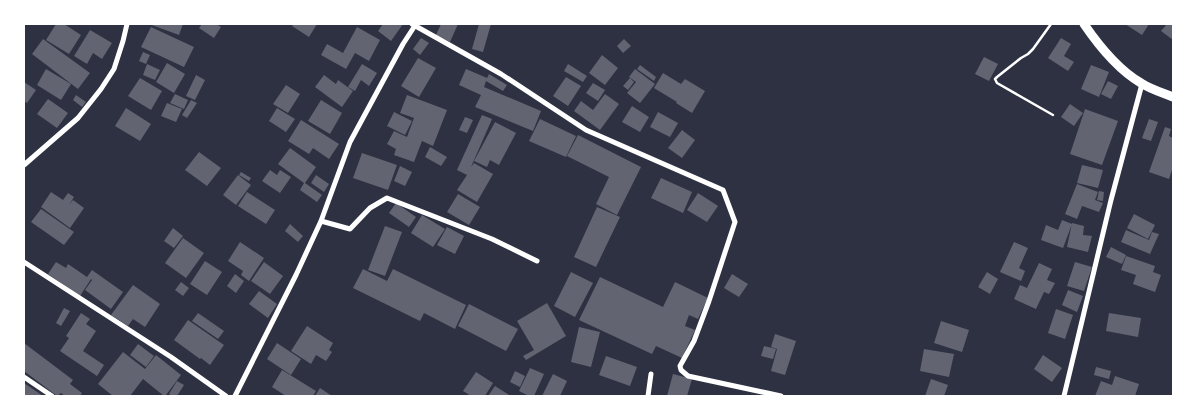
<svg xmlns="http://www.w3.org/2000/svg" width="1197" height="420" viewBox="0 0 1197 420" font-family="'PT Sans',sans-serif">
<style>
.building{fill:#626471}
.lines{fill:none;stroke-linecap:round;stroke-linejoin:round}
.service{stroke:#fff;stroke-width:2.5}
.minor{stroke:#fff;stroke-width:5}
.primary{stroke:#fff;stroke-width:9}
</style>
<rect width="100%" height="100%" fill="#2d3142"/>
<path class="building" d="M56,24H64L81,35L69,54L46,40Z
M149,24H183L179,35Z
M202,24H216L221,27L214,38L199,28Z
M294,24H317L309,37L292,26Z
M383,24H403L391,41L378,31Z
M441,24H458L450,42L436,35Z
M479,24H491L483,52L472,49Z
M1125,24H1149L1142,35Z
M1167,24H1173V40L1161,31Z
M151,27L194,47L184,67L141,47Z
M357,27L380,40L369,61L355,53L346,69L321,55L327,44L343,53Z
M90,30L112,43L102,59L93,53L87,64L74,56Z
M421,38L429,43L420,55L413,49Z
M1061,38L1071,44L1064,56L1074,62L1068,71L1048,58Z
M43,39L90,73L78,89L32,54Z
M624,39L631,46L623,53L617,46Z
M143,52L150,55L146,64L139,61Z
M602,55L618,68L605,85L589,73Z
M984,57L998,64L989,81L975,74Z
M418,58L436,68L419,97L401,86Z
M167,63L185,74L174,93L156,82Z
M147,64L160,70L155,80L143,75Z
M362,64L377,73L369,86L361,80L355,91L348,87Z
M568,64L587,76L583,82L564,71Z
M640,65L656,77L654,81L637,69Z
M1091,65L1109,72L1099,97L1081,89Z
M46,69L71,84L61,100L37,85Z
M466,69L487,78L489,74L507,85L503,91L486,81L484,87L541,111L533,131L475,107L481,95L459,85Z
M635,69L655,84L640,103L627,93L636,82L629,77Z
M663,73L681,84L685,79L705,91L692,113L676,103L677,102L654,88Z
M196,75L205,80L195,100L186,96Z
M324,75L336,84L338,80L353,91L342,107L315,87Z
M566,77L581,86L568,106L553,96Z
M140,78L162,91L151,110L128,96Z
M630,78L634,82L628,90L623,86Z
M1108,81L1118,86L1111,99L1101,94Z
M24,82L36,90L27,103L24,101Z
M593,83L605,90L598,101L586,93Z
M286,85L300,94L288,113L273,104Z
M175,94L188,100L184,109L170,103Z
M605,94L619,104L600,130L574,111L581,101L593,110Z
M76,95L86,102L82,107L73,100Z
M407,95L447,110L433,146L422,141L414,162L394,155L396,149L387,144L394,131L407,137L414,118L400,113Z
M48,99L68,113L57,128L37,114Z
M191,100L197,103L187,118L182,115Z
M321,100L342,113L330,134L308,121Z
M167,103L182,109L176,122L161,116Z
M1070,104L1083,113L1074,126L1061,117Z
M632,106L649,117L640,132L622,122Z
M126,108L151,124L140,141L115,126Z
M277,108L295,119L286,132L269,121Z
M1085,109L1118,121L1102,165L1070,154Z
M394,112L412,121L405,135L387,126Z
M658,112L678,123L670,137L650,127Z
M482,115L492,119L471,167L474,163L493,174L477,202L457,190L467,175L457,170Z
M465,117L473,120L467,133L459,130Z
M540,119L576,136L566,157L529,141Z
M1149,119L1158,122L1151,141L1142,138Z
M301,120L339,144L329,159L313,148L309,154L288,141Z
M495,122L516,133L499,165L490,160L487,167L474,161Z
M1165,127L1171,129L1169,136L1173,138V167L1169,179L1149,172Z
M682,130L695,140L682,158L668,148Z
M578,135L641,167L617,215L596,204L609,177L567,156Z
M430,147L447,157L441,166L425,157Z
M290,148L316,167L305,183L322,195L317,202L300,190L304,183L278,164Z
M199,152L221,168L207,186L185,170Z
M362,153L397,165L388,190L353,178Z
M1082,165L1103,170L1098,188L1077,183Z
M400,166L412,172L405,186L394,181Z
M270,170L277,175L280,170L291,177L280,193L262,181Z
M241,172L251,178L249,181L239,175Z
M238,175L251,185L236,205L223,195Z
M316,175L329,184L324,192L311,183Z
M661,178L692,192L683,213L651,198Z
M1077,184L1098,192L1095,200L1103,203L1099,212L1082,206L1077,219L1065,214Z
M1099,191L1104,192L1103,201L1097,200Z
M51,192L63,200L68,193L74,197L69,205L73,200L84,208L70,228L41,207Z
M247,192L275,210L266,224L238,206Z
M698,193L718,206L707,222L687,210Z
M458,194L480,207L469,225L447,212Z
M396,203L416,217L409,227L389,213Z
M597,207L620,217L596,267L574,257Z
M41,209L74,232L64,245L31,222Z
M1134,214L1155,225L1148,239L1127,228Z
M422,215L445,229L433,247L411,233Z
M1062,220L1072,224L1063,248L1041,240L1046,225L1058,230Z
M1072,223L1084,226L1083,235L1092,236L1088,252L1067,247Z
M290,224L303,236L298,242L285,231Z
M385,226L402,232L385,276L368,270Z
M447,227L464,236L455,254L437,245Z
M173,228L183,236L174,248L164,241Z
M1126,230L1149,240L1152,232L1159,234L1150,254L1121,242Z
M183,238L204,253L186,278L165,263Z
M240,242L264,258L249,281L241,275L243,271L228,261Z
M1014,242L1028,248L1019,268L1025,271L1021,281L1000,272Z
M1111,247L1126,255L1122,264L1106,257Z
M1126,256L1155,266L1153,272L1161,275L1155,292L1133,284L1136,275L1121,270Z
M205,261L222,272L207,295L190,284Z
M56,262L66,268L68,264L87,277L92,270L123,292L111,309L85,290L92,280L91,279L80,296L48,274Z
M264,262L283,276L270,294L251,281Z
M1075,262L1092,267L1084,291L1067,286Z
M1039,263L1052,269L1047,280L1055,283L1049,294L1044,292L1036,309L1014,299L1020,285L1027,288Z
M363,269L387,281L393,269L466,305L455,329L424,313L420,321L353,288Z
M571,272L593,283L575,317L554,306Z
M987,272L998,279L990,294L978,287Z
M235,274L244,281L236,293L227,286Z
M732,274L748,284L739,297L724,288Z
M600,277L663,307L675,282L708,298L698,319L689,315L685,326L695,330L682,358L656,346L652,354L579,320Z
M181,282L189,288L183,296L175,290Z
M133,285L160,304L145,327L133,319L128,326L111,315Z
M1068,290L1083,296L1077,312L1062,305Z
M259,291L277,304L268,318L249,304Z
M547,303L566,336L526,360L523,356L534,350L517,321Z
M469,304L518,329L506,351L458,326Z
M64,308L70,311L61,326L56,323Z
M1056,309L1073,315L1065,339L1048,333Z
M81,313L90,319L86,324L96,331L83,351L104,365L97,376L60,351L69,338L66,336Z
M198,313L224,331L218,339L192,321Z
M1109,313L1141,318L1138,337L1106,331Z
M188,320L224,345L210,365L201,358L200,359L174,340Z
M941,321L969,330L962,352L934,343Z
M307,326L333,343L329,350L332,352L326,361L316,355L311,364L291,351Z
M579,327L600,332L591,367L571,362Z
M775,334L796,341L785,375L771,371L777,349L771,347Z
M24,343L73,380L70,384L82,393L80,396H65L61,393L57,396L24,371Z
M277,343L301,359L291,375L267,359Z
M138,344L154,356L146,367L130,355Z
M764,346L776,349L773,359L761,356Z
M924,349L954,354L949,377L920,371Z
M123,352L145,369L156,355L181,375L166,395L168,396H164L143,379L130,396H113L98,384Z
M1043,355L1062,368L1052,382L1034,369Z
M606,356L637,367L630,386L599,375Z
M1096,367L1111,371L1109,379L1094,375Z
M530,368L544,374L534,396H529L519,391Z
M282,370L316,391L313,396H286L272,387Z
M515,371L525,376L520,387L510,382Z
M476,372L493,383L485,396H471L463,391Z
M553,374L567,381L560,396H542Z
M673,374L692,379L687,396H667Z
M1115,376L1139,384L1135,396H1095L1101,381L1112,385Z
M931,379L948,385L944,396H925Z
M177,381L184,385L177,396H172L169,394Z
M24,383L43,396H24Z
M495,386L511,396H488Z
M320,388L332,396H315Z"/>
<g class="lines">
<path class="service" d="M1051,24L1033,49L1028,54L1021,58L997,77L995,79L997,83L1053,115"/>
<path class="minor" d="M412,24L501,74L586,130L723,190L735,222L709,301L694,341L680,366L681,370L688,376L781,396
M24,165L78,118L101,89L114,69L123,41L127,24
M321,221L350,229L370,208L387,198L492,239L537,261
M24,262L171,357L226,396
M24,377L52,396
M235,396L296,275L321,221L350,142L403,44L416,24
M648,396L651,374
M1064,396L1111,200L1142,84"/>
<path class="primary" d="M1084,24C1099,46 1117,69 1141,83C1150,89 1163,93 1173,97"/>
</g>
<rect width="1197" height="420" fill="none" stroke="#ffffff" stroke-width="50"/>
</svg>
